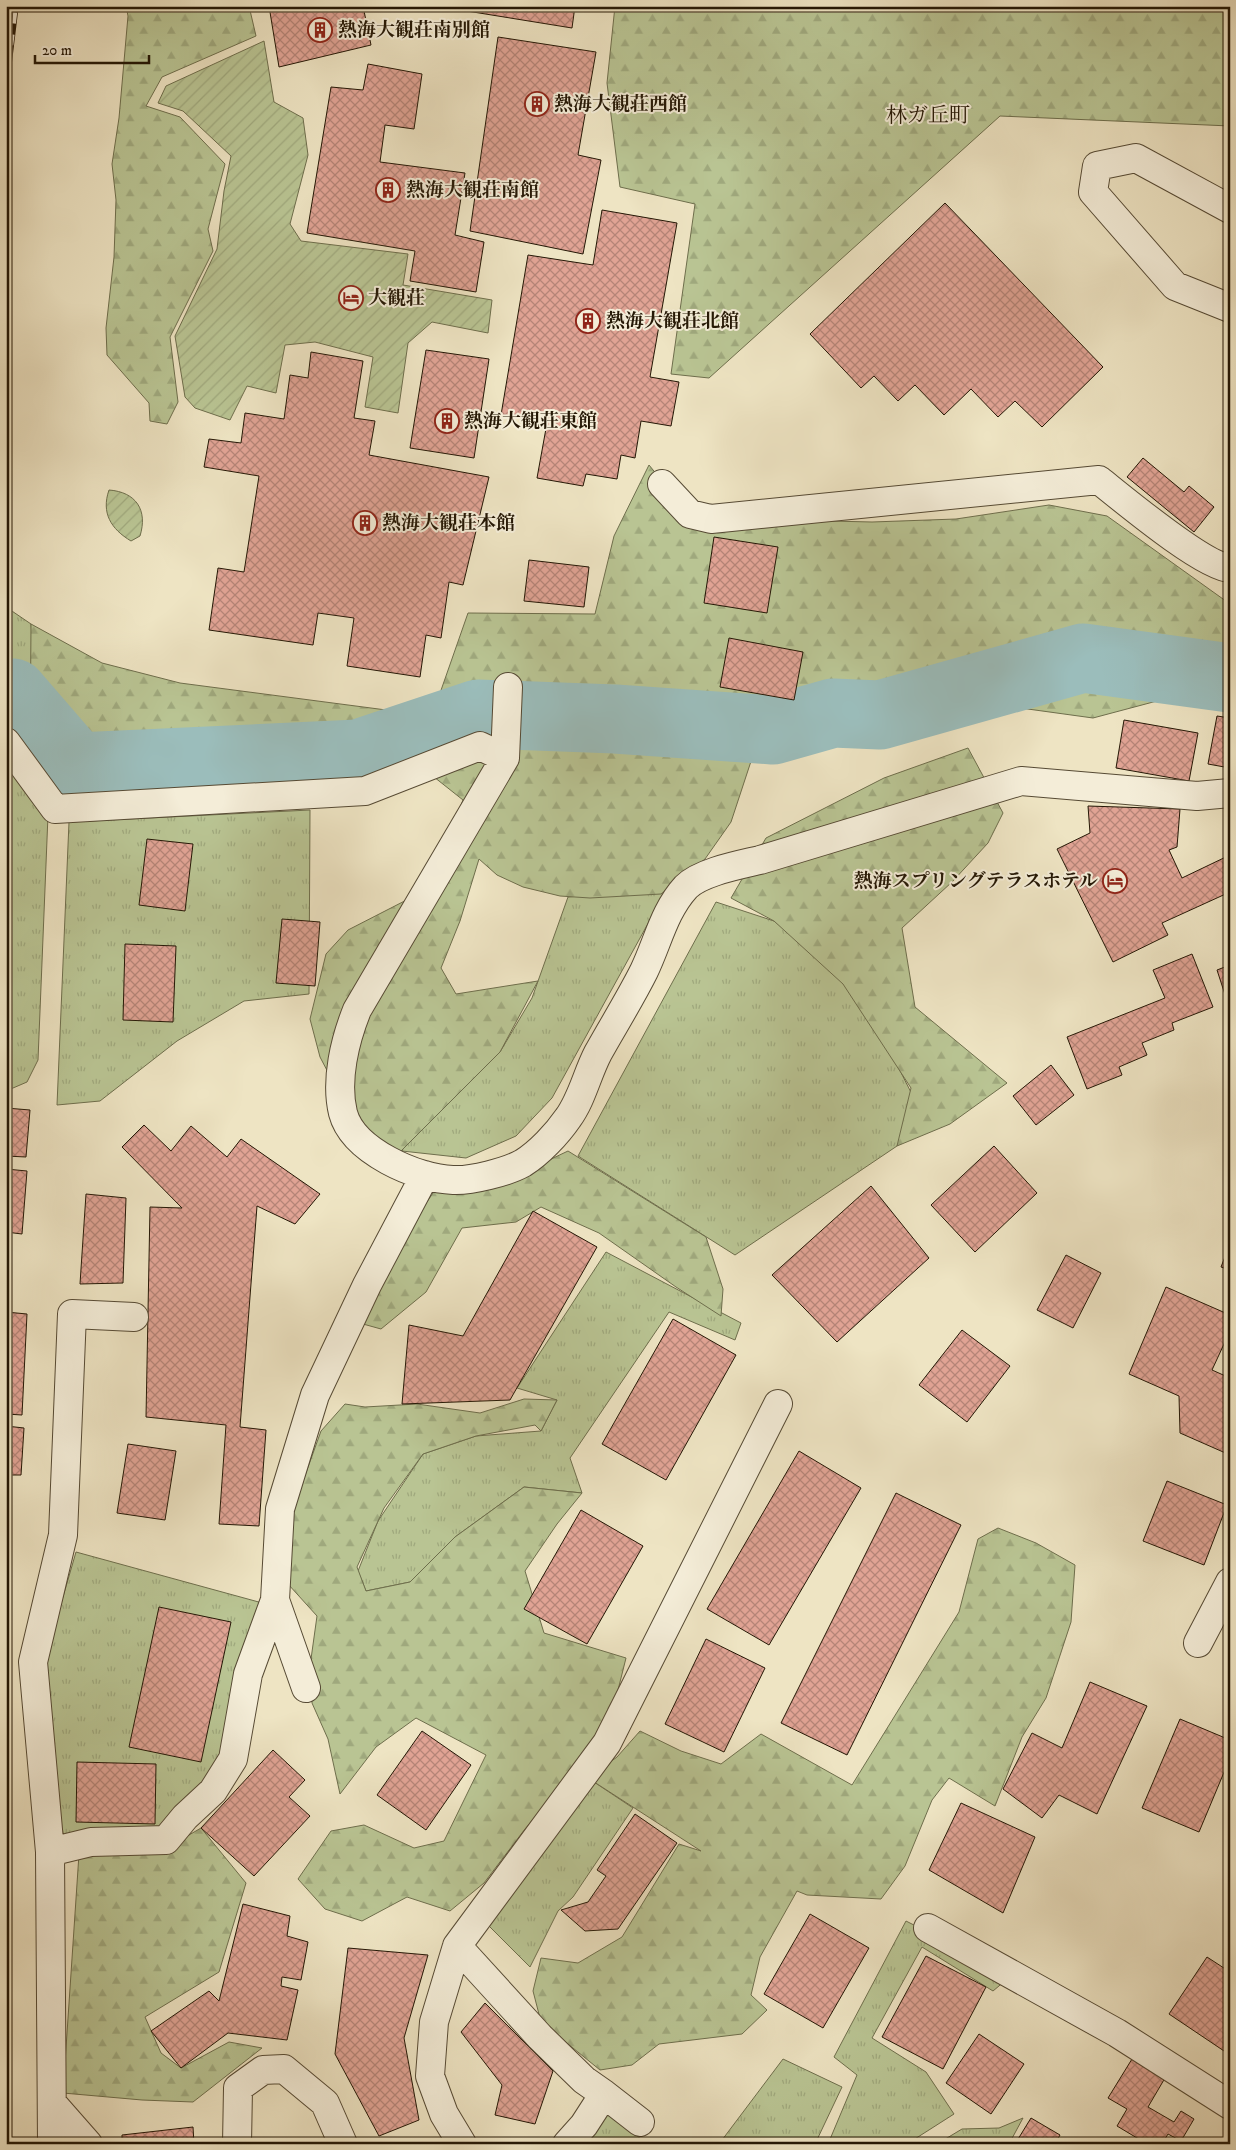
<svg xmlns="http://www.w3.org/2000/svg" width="1236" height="2150" viewBox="0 0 1236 2150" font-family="'IM FELL DW Pica','Noto Serif JP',serif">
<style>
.grass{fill:url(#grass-tufts);stroke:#6e6e4c}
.forest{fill:url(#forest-firs);stroke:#6e6e4c}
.garden{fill:url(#garden-furrows);stroke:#6e6e4c}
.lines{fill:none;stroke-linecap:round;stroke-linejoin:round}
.river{stroke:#9bbdbb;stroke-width:69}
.building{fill:url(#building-cross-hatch);stroke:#241705}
.minor-casing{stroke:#564a34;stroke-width:30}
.minor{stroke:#f4edd8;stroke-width:28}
.rail-casing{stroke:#241705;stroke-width:5.5}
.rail{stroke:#f4edd8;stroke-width:4;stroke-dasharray:11;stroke-linecap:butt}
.labels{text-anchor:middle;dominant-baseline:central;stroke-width:4;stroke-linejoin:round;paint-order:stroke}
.poi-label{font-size:19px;font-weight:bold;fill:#241705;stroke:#f4edd8;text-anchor:start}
.quarter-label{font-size:21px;fill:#241705;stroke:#f4edd8}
</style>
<defs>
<pattern id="grass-tufts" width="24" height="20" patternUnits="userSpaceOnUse" patternTransform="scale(1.25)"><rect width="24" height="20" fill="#b9c493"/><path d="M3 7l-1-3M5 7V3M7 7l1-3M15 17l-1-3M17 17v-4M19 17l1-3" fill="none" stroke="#9fa87d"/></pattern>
<pattern id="forest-firs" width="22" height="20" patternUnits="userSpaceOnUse" patternTransform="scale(1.25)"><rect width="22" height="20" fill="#b9c493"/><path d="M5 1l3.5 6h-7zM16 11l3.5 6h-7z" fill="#9fa87d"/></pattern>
<pattern id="garden-furrows" width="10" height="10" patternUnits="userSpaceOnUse" patternTransform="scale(1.25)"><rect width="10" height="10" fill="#b9c493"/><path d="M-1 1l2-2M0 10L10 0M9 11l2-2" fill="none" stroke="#9fa87d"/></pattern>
<pattern id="building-cross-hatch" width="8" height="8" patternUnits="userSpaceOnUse" patternTransform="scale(1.25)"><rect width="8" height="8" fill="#e0a394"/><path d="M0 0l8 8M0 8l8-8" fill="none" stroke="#b58477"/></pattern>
</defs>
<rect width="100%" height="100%" fill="#eee4c3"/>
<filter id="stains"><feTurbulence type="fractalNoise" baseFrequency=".004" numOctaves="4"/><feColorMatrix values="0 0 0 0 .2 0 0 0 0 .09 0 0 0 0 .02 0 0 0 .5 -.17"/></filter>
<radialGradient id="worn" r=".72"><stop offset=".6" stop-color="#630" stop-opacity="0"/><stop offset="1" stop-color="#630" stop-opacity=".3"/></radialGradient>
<path class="grass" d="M6,607L31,624L48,815L38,1060L27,1082L6,1091Z
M310,810L309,994L244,1001L177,1041L100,1101L57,1105L69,822Z
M667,889L552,1098L516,1136L466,1158L402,1151L409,1136L500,1052L532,998L568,897Z
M716,902L774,921L857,986L921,1112L897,1146L735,1255L578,1156Z
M606,1252L741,1323L735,1340L669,1312L570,1458L582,1493L524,1487L455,1537L410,1582L366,1591L358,1571L378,1521L423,1454L476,1436L541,1431L557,1400L517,1388Z
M76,1552L266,1604L233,1759L166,1840L63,1848L45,1659Z
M588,1778L633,1808L573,1897L558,1911L530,1967L485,1922Z
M906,1921L1012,1975L993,1991L922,1947L872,2038L926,2072L954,2114L907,2144H828L857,2075L834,2057Z
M783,2059L842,2087L815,2144H719Z
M600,2101L646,2144H575Z
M1023,2118L1009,2144H937L962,2129L999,2128Z"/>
<path class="forest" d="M126,6H249L256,36L162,77L146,106L180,117L225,164L208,229L213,251L170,337L178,402L167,424L150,421L149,403L107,355L106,328L114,257L116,200L112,164L119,118L128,16Z
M615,6H1230V126L1000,116L709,378L671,374L695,204L620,187L607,83Z
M649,465L685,509L830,521L872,522L956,519L1049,505L1107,516L1230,604V637L1187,693L1093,718L1006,706L955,724L885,716L834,704L833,701V713L653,717L581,733L620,729L760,734L731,822L705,859L661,894L590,898L560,896L523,887L497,875L479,859L460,921L441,968L456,994L538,981L500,1052L390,1162L341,1097L320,1057L310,1019L326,954L348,930L428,889L463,800L434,777L48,815L30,759L31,624L102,663L180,683L432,716L468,613L595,614L614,536Z
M968,748L1003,813L988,843L952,882L902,928L915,1007L1007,1083L950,1124L897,1146L911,1088L843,984L774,921L731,898L766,838L884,778Z
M568,1151L706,1237L723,1289L721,1316L676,1287L599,1233L541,1207L516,1222L462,1228L426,1292L381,1329L363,1324L387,1261L437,1187L490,1188Z
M524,1399L557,1400L541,1431L535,1425L476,1436L423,1454L384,1508L357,1567L366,1591L410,1582L455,1537L524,1487L582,1493L557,1524L525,1571L544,1633L626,1658L617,1694L584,1758L525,1829L484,1883L450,1911L407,1897L362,1921L325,1909L298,1879L331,1831L364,1825L414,1848L444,1841L486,1755L416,1718L376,1747L340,1794L328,1739L312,1703L311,1659L317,1616L288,1584L289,1520L321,1431L345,1404L365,1407L417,1404L480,1413Z
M998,1528L1036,1543L1075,1565L1071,1622L1046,1698L1022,1737L995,1806L949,1778L932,1800L905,1866L881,1899L807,1895L797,1891L760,1957L751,1995L767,2010L742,2034L659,2044L632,2065L600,2070L541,2022L533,1991L541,1958L578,1963L622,1937L679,1844L701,1851L588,1778L617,1757L640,1731L681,1751L721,1764L761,1734L852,1785L959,1612L978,1539Z
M201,1828L246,1883L219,1972L145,2017L161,2053L181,2068L229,2042L262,2048L193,2102L142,2100L63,2093L79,1854L165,1849Z"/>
<path class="garden" d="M264,41L274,102L303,118L308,155L290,224L301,241L408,254L403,285L492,300L488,333L432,322L408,343L398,413L365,407L373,357L315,342L285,345L276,393L247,386L230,420L195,408L185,397L175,336L217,249L224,191L231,156L183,111L158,103L166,86Z
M109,490C136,492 148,510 140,536L131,541C111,529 101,513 109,490Z"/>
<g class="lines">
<path class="river" d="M13,693L77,767L358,754L478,714L615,719L773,730L833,713L880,715L1083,658L1230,678"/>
</g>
<path class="building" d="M269,6H363L371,45L279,67Z
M436,6H575L572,28Z
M498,37L596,52L578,155L601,160L583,254L470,231Z
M368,64L422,74L414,129L385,125L380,162L465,173L455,235L484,242L476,292L410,281L415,251L307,233L331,87L363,90Z
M945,203L1103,367L1042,427L1015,401L998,417L971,389L944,415L915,385L898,401L874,376L861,388L810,334Z
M602,210L677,223L650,377L679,382L671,426L641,421L635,458L621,455L617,479L586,474L583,486L537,478L547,423L501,415L528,255L593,265Z
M426,350L489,359L474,458L410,448Z
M311,352L363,361L354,418L375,421L369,455L489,477L463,585L449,582L441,638L426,635L420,677L347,666L354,618L318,613L313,645L209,630L218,568L244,572L259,476L204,467L209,439L241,443L245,413L284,419L290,375L308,378Z
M1143,458L1184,492L1189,486L1214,507L1194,532L1127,477Z
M714,537L778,547L767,613L704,603Z
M529,560L589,567L584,607L524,601Z
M729,638L803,652L794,700L720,687Z
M1217,716L1230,718V768L1208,764Z
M1124,720L1198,733L1189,781L1116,768Z
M1088,806L1180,809L1177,847L1169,850L1182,878L1230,855V892L1162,923L1168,935L1113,962L1057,849L1090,833Z
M147,839L193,844L185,911L139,905Z
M282,919L320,922L315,986L276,983Z
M125,944L176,946L173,1022L123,1020Z
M1192,954L1213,1007L1172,1023L1174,1030L1142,1043L1147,1055L1119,1067L1122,1075L1087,1089L1067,1037L1165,998L1153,970Z
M1230,965V1007H1229L1217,970Z
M1051,1065L1074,1095L1036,1125L1013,1096Z
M6,1108L30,1110L26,1157L6,1156Z
M144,1125L171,1151L191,1126L227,1157L241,1139L320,1194L295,1224L257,1206L240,1427L266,1430L259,1526L219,1524L226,1425L146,1417L150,1207L182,1208L122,1147Z
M994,1146L1037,1193L975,1252L931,1205Z
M6,1169L27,1171L22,1234L6,1232Z
M871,1186L929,1258L837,1342L772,1275Z
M86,1194L126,1198L123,1283L80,1284Z
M533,1211L597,1247L510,1400L402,1404L409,1325L463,1336Z
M1230,1244V1270L1221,1267Z
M1066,1255L1101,1273L1073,1328L1037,1310Z
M1166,1287L1230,1315V1331L1212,1370L1230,1378V1455L1180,1433L1179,1396L1129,1374Z
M6,1312L27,1314L22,1415L6,1414Z
M673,1319L736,1355L666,1480L602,1444Z
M962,1330L1010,1366L967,1422L919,1385Z
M6,1426L24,1428L21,1475H6Z
M128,1444L176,1451L165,1520L117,1513Z
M799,1451L861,1488L769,1645L707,1609Z
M1167,1481L1227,1505L1204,1565L1143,1541Z
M896,1493L961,1525L847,1755L781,1723Z
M581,1510L643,1546L587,1644L524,1609Z
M159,1607L231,1622L201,1762L129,1747Z
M706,1639L765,1668L724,1752L665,1724Z
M1090,1682L1147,1706L1097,1814L1059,1795L1042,1818L1003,1789L1032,1733L1062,1748Z
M1180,1719L1230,1740V1758L1199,1832L1142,1808Z
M422,1731L471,1765L426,1830L377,1795Z
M273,1750L305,1780L289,1797L310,1816L254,1876L201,1828Z
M77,1762L156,1764L155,1824L76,1822Z
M961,1803L1035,1837L1003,1913L929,1870Z
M635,1814L677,1843L618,1929L585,1931L561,1910L588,1902L606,1876L597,1870Z
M243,1904L290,1916L287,1936L308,1942L301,1980L282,1977L281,1986L298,1990L287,2040L228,2033L181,2068L151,2031L209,1991L219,2001Z
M810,1914L869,1948L823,2028L764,1994Z
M348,1948L428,1955L404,2038L419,2120L379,2136L335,2054Z
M926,1956L986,1987L943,2069L882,2037Z
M1207,1957L1230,1972V2055L1169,2014Z
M485,2003L553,2071L535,2124L495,2115L502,2085L461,2032Z
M979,2034L1024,2064L991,2114L946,2083Z
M1132,2059L1165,2078L1148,2107L1174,2122L1181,2111L1194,2119L1181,2141L1168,2134L1162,2144H1147L1117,2126L1127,2109L1108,2098Z
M1031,2118L1060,2135L1055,2144H1015Z
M193,2127L194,2144H122V2135Z"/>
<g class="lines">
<defs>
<path id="minor" d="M1230,209L1136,158L1097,166L1093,192L1175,286L1230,308
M662,484L690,514L711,519L1099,480C1123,499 1204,567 1230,568
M6,742L55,809L365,791L480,746L505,758L357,1010C345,1040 335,1080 343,1113C353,1151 417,1179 453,1180C471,1181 507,1172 523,1163C539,1153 557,1134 568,1118C582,1099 587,1074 598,1053C613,1026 630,999 644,971C658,942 664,911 686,887C701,872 739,865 760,860L1021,781L1197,796L1230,793
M505,758L508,687
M275,1600L280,1509L315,1395L367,1285L425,1175
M1198,1643L1230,1582
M50,1852L91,1842L166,1840L185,1817L213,1791L233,1759L248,1674L275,1600L306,1688
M928,1928L1117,2033L1230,2105
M457,1946L540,2037L584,2080L604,2094
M52,2103L88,2144
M52,2144L50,1852L33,1662L63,1535L72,1314L134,1317
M237,2144L238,2088L263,2070L284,2069L325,2103L343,2144
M462,2144L444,2114L430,2076L434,2022L457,1946L607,1743L778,1404
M567,2144L584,2125L604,2094L640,2122"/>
</defs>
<use href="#minor" class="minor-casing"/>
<use href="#minor" class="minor"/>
<defs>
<path id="rail" d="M6,89L16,6"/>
</defs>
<use href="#rail" class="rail-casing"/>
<use href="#rail" class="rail"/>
</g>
<defs>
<symbol id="building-ring" viewBox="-11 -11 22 22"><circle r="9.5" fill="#f4edd8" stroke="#8f2418" stroke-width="1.5"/><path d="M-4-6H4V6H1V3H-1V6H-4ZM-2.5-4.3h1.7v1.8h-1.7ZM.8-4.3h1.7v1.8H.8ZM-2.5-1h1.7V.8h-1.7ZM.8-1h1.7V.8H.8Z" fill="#8f2418"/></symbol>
<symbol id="hotel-ring" viewBox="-11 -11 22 22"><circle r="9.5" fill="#f4edd8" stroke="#8f2418" stroke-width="1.5"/><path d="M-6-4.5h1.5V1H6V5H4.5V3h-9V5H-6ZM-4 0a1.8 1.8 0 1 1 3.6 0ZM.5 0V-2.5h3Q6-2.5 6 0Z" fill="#8f2418"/></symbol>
</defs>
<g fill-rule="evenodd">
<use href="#building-ring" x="306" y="16" width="28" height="28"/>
<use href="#building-ring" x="523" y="90" width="28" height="28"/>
<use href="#building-ring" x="374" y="176" width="28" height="28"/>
<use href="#hotel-ring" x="337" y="284" width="28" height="28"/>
<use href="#building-ring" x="574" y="307" width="28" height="28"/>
<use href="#building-ring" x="433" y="407" width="28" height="28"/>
<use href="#building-ring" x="351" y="509" width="28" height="28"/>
<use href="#hotel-ring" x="1101" y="867" width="28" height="28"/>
</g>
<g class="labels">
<g class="poi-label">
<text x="338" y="30">熱海大観荘南別館</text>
<text x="554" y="104">熱海大観荘西館</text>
<text x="406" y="190">熱海大観荘南館</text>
<text x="368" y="298">大観荘</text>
<text x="606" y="321">熱海大観荘北館</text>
<text x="464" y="421">熱海大観荘東館</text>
<text x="382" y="523">熱海大観荘本館</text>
<text x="1098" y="881" text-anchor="end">熱海スプリングテラスホテル</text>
</g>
<g class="quarter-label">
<text x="928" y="116">林ガ丘町</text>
</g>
</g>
<rect width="1236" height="2150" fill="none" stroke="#eee4c3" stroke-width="25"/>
<rect x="8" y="8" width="1221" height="2135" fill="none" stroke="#241705" stroke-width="2.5"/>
<rect x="12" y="12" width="1211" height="2125" fill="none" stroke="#241705"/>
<path d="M35 55v8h114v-8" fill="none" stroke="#241705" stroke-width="2.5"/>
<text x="42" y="55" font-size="15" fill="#241705" stroke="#f4edd8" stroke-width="4" paint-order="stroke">20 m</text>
<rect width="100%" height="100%" filter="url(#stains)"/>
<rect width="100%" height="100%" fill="url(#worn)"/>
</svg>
